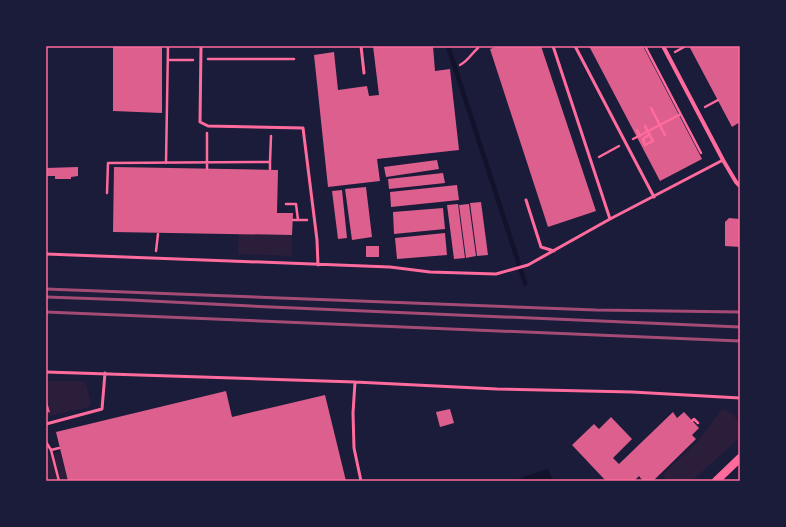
<svg xmlns="http://www.w3.org/2000/svg" width="786" height="527" viewBox="0 0 786 527" font-family="'Archivo Narrow',sans-serif">
<style>
.green{fill:#2a1e3b}
.water{fill:#12122b}
.lines{fill:none;stroke-linecap:round;stroke-linejoin:round}
.stream{stroke:#12122b;stroke-width:4.5}
.building{fill:#dd5f8e}
.path{stroke:#ff6b9d;stroke-width:2.5}
.service{stroke:#ff6b9d;stroke-width:3}
.minor{stroke:#ff6b9d;stroke-width:4}
.secondary{stroke:#ff6b9d;stroke-width:8}
.rail{stroke:#a44b75;stroke-width:3}
.neatline{fill:none;stroke:#ff6b9d;stroke-width:1.5}
</style>
<rect width="100%" height="100%" fill="#1b1b3a"/>
<path class="green" d="M239,234L292,235V256L238,254Z
M46,381H80L86,383L91,404L89,407L46,417V413L50,412L46,396Z
M722,409C737,413 743,426 737,440L692,481H667L662,475L698,441Z
M46,449L48,455L60,452L68,481H46Z"/>
<path class="water" d="M548,469L553,481H517L523,477Z"/>
<g class="lines">
<path class="stream" d="M448,46L525,283"/>
</g>
<path class="building" d="M113,46H162V113L113,111Z
M373,46H433L435,71L450,69L459,150L377,159L380,181L328,187L314,55L334,52L338,90L367,86L369,96L379,95Z
M498,46H541L596,211L548,227L490,49Z
M589,46H643L702,159L660,181Z
M689,46H740V122L732,127Z
M437,160L439,169L386,177L384,167Z
M78,167V176L71,177V179H55V176H46V168Z
M114,167L278,170L277,213H293L292,235L113,232Z
M443,173L445,183L389,189L388,179Z
M457,185L459,200L391,207L390,192Z
M366,187L372,237L352,240L345,189Z
M342,190L347,238L338,239L332,191Z
M481,202L488,255L477,256L470,203Z
M458,204L465,258L454,259L447,205Z
M469,204L476,256L466,258L459,205Z
M443,208L445,229L394,234L393,212Z
M729,218L740,219V247L725,246V222Z
M445,233L447,255L397,259L395,238Z
M366,246H379V257H366Z
M226,391L232,417L325,395L346,481H68L56,432Z
M46,398L50,412L46,413Z
M450,409L454,423L440,427L436,412Z
M673,412L677,418L684,412L699,428L692,435L696,439L653,481H643L639,476L634,481H606L572,445L594,424L599,429L611,417L632,439L613,458L619,464Z"/>
<g class="lines">
<path class="path" d="M645,46L701,153
M675,52L684,47V46
M208,59H294
M168,60H193
M460,65C468,61 471,54 478,48
M705,107L718,100
M651,108L665,135
M645,126C648,131 650,136 653,141L645,145L643,139L650,134
M637,130L640,136
M633,139L679,115
M599,157L619,146
M270,162V169
M166,163L168,46
M207,169V133
M107,193L108,163L270,162L271,136
M286,204H296L298,220
M293,220H307
M156,251L158,234
M692,421L694,419L698,423
M46,442L51,450
M59,481L51,450L59,448"/>
<path class="service" d="M201,46L200,122L208,126L303,128L317,240L318,265
M361,46L364,73
M553,46L610,219
M575,46L654,197
M526,200L541,247L554,251
M46,254L390,267L430,272L496,274L528,265L610,219L723,160
M46,372L355,382L497,389L632,392L740,398
M355,382L353,413L354,448L361,481
M46,424L102,409L105,373"/>
<path class="minor" d="M663,46L723,160L736,182L740,186"/>
<path class="secondary" d="M716,481L740,458"/>
<path class="rail" d="M46,289L596,310L740,312
M46,297L131,300L271,307L740,327
M46,312L740,341"/>
</g>
<rect width="786" height="527" fill="none" stroke="#1b1b3a" stroke-width="94"/>
<rect x="47" y="47" width="692" height="433" class="neatline"/>
</svg>
